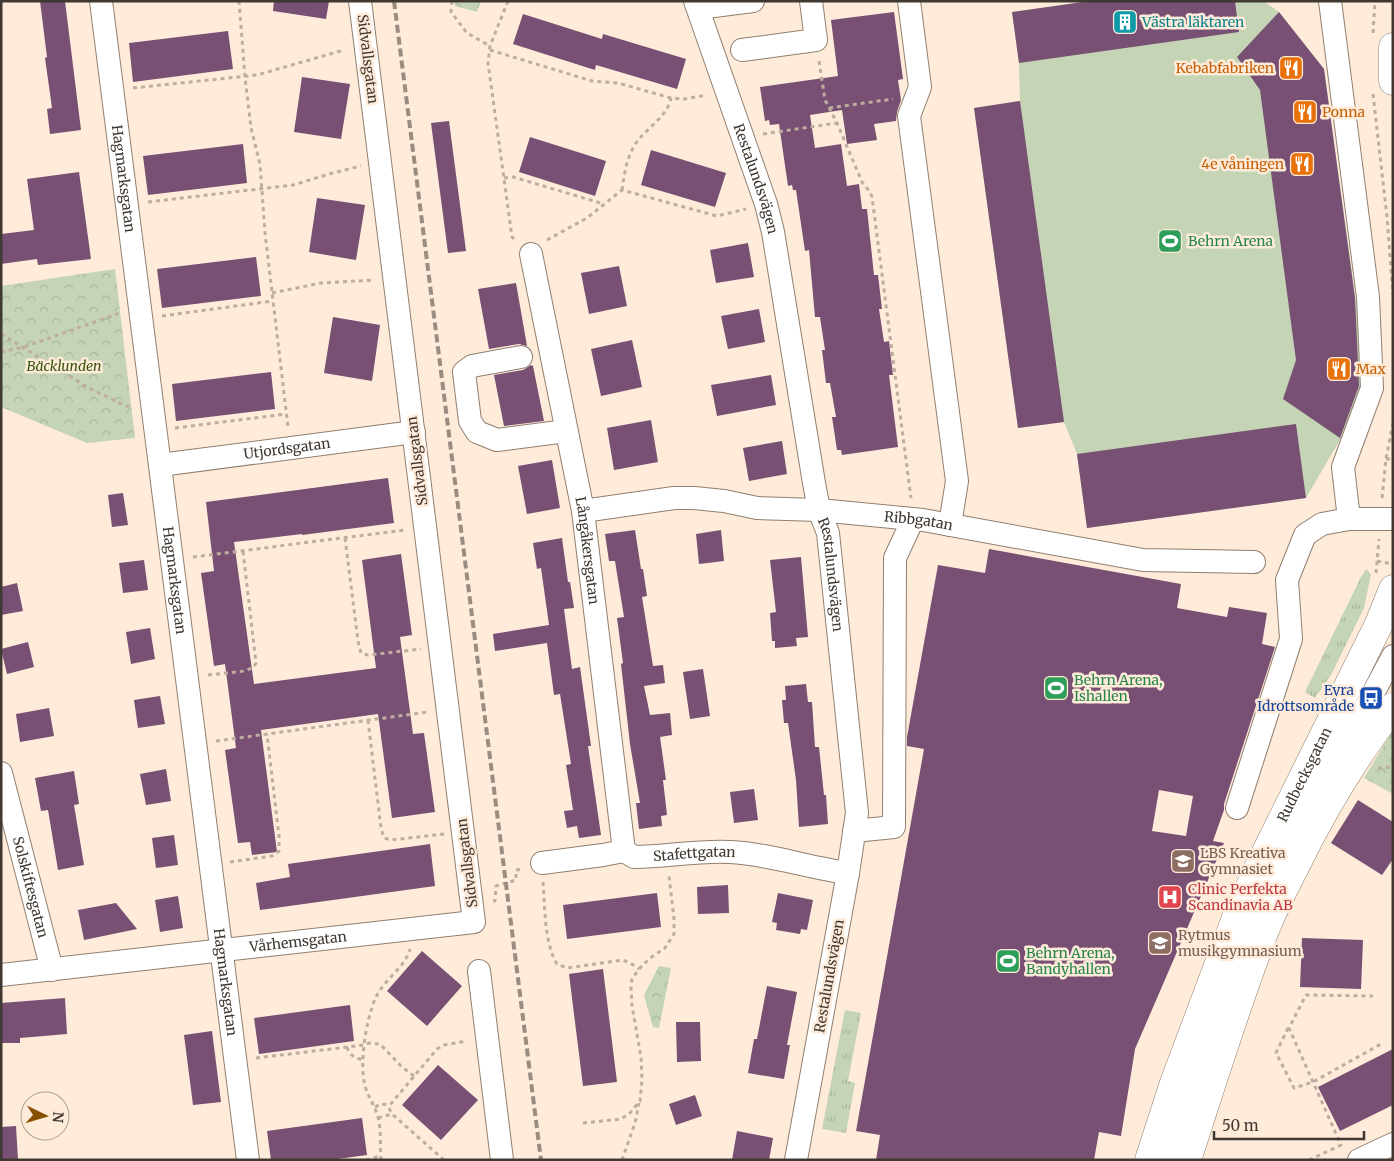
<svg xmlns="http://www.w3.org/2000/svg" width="1394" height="1161" viewBox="0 0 1394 1161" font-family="Merriweather,serif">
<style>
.grass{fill:url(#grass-tufts)}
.park{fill:url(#park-crowns)}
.pitch{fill:#c4d4b5}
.building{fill:#775073;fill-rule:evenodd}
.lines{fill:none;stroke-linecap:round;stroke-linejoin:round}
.minor-casing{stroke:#907f6f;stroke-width:24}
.major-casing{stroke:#907f6f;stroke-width:29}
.path{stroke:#bdaea0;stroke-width:3;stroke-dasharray:4 4;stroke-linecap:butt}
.minor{stroke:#fff;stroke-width:22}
.major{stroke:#fff;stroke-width:28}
.rail{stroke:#998c81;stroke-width:4;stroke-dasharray:8 4;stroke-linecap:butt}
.labels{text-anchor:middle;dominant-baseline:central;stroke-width:5;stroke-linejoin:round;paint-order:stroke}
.culture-label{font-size:14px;fill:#0d838f;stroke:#feebda;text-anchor:start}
.street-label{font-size:14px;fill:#403932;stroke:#feebda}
.food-label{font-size:14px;fill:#c56008;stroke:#feebda;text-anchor:end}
.leisure-label{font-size:14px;fill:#27864d;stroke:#feebda;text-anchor:start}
.park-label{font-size:14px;font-style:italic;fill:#36540a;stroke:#feebda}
.transit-label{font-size:14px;fill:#164399;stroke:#feebda;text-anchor:end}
.education-label{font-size:14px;fill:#785e54;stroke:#feebda;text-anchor:start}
.health-label{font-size:14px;fill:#be3a42;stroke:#feebda;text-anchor:start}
</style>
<defs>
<pattern id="grass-tufts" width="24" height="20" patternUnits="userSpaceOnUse" patternTransform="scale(1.25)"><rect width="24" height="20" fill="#c4d4b5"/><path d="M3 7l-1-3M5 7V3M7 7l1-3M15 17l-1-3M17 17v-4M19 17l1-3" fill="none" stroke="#a9b79c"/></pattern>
<pattern id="park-crowns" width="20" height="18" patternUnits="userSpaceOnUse" patternTransform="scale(1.25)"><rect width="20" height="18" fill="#c4d4b5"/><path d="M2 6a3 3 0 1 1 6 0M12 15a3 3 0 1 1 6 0" fill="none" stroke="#a9b79c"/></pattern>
</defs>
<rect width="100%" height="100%" fill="#feebda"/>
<path class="grass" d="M1366,569L1371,574L1364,608L1331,675L1315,698L1305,692L1361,577Z
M845,1010L861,1013L848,1081L855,1083L846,1133L822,1129Z"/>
<path class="park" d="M455,1H481L477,12L455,6Z
M115,269L135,438L87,443L1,407V286Z
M1393,730V794L1364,778Z
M659,966L671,968L659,1028L653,1027L644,995Z"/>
<path class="pitch" d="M1090,1H1263L1279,12L1324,69L1366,375L1341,438L1306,498L1087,528L1077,454L1064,422L1018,428L974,108L1020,101L1019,63L1012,12Z"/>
<path class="building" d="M40,1H65L81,130L50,134L47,109L52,108L45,58L47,57Z
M274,1H329L326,19L273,11Z
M1090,1H1235L1239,32L1019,63L1012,12Z
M894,12L903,79L898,80L901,100L897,112L896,121L874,124L877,140L847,144L842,110L810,115L815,148L841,144L847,186L859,184L862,209H867L874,275H878L882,309H879L884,342L889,341L893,375H889L898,447L842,455L841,450H837L832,417H836L830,383H826L822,350H825L820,317H815L809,250L805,251L796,190H793L792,185L788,186L779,124L770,125L769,120L765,121L760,87L838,76L831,20Z
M1279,12L1324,69L1355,298L1359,386L1340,438L1283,399L1296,360L1260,90L1237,57Z
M523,14L602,39L603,34L686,59L677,89L596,65L595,70L513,44Z
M228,31L233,69L133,82L129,43Z
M302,77L350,84L341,139L294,132Z
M1020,101L1064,422L1018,428L974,108Z
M449,121L466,251L448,253L431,123Z
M530,137L606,161L595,196L519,172Z
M243,144L247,183L148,195L143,156Z
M651,150L726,173L715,207L641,185Z
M79,172L91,259L38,265L37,259L1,264V234L34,230L27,179Z
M317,198L365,205L356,260L309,252Z
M748,243L754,277L716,283L710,250Z
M256,257L261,296L162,308L157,269Z
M619,266L627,306L589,314L581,273Z
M516,283L527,346L519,344L489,349L478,289Z
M759,309L765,342L728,349L721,316Z
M333,317L380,325L372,381L324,373Z
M632,340L642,387L601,396L591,349Z
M531,365L533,366L544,421L504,426L494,375L523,370Z
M271,372L275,409L176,421L172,384Z
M771,375L776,405L717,416L711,385Z
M651,420L658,462L614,470L607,428Z
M1296,424L1306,498L1087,528L1077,454Z
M782,441L787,474L749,481L743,448Z
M552,460L560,508L527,514L518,466Z
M388,478L394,523L302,535V534L234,542L254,684L376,668L362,560L401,554L412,635L400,637L413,734L424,733L435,812L392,818L378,714L261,730L277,852L252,855L250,842L238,843L225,750L236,748L225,664L214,666L201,573L214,571L206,502Z
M123,493L128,525L112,527L108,495Z
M635,530L641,569H643L647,596L642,597L653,666L663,665L665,683L644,686L650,715L670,713L672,735L660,737L666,780H663L667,815L661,816L662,826L639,829L636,803H640L630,744L621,664L623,663L617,618L624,617L615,561H609L605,534Z
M721,530L724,561L699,564L696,534Z
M562,538L568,582H570L574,608L564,609L572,669L580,667L591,746H588L601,835L579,838L577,826L567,828L564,811L573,810L566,765L571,764L560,694L554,695L547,643L495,651L493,634L549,625L541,568L537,569L533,543Z
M989,549L1181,584L1177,608L1227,617L1229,607L1267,613L1262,644L1275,647L1224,804V810L1213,841L1224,843L1135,1049L1121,1136L1099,1132L1094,1160H876L880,1135L856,1131L924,749L907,746V737L938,565L985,573ZM1159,790L1193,796L1186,836L1152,831Z
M801,557L808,637L796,638L797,646L775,648V641H772L770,613L776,612L770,560Z
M144,560L148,590L123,593L119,563Z
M17,583L23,611L1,615V587Z
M150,628L155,659L131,664L126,632Z
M28,642L34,667L7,674L1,649Z
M703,669L710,716L690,719L683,672Z
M806,684L808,702H812L815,747H819L824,795H826L828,824L799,827L796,780L788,723H784L782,700H786L785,686Z
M160,696L165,724L138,728L134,700Z
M49,708L54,736L20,742L16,714Z
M166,769L171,801L146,805L140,774Z
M74,771L79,804L74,805L84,865L58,870L48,810L41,811L35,778Z
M754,789L758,820L734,823L730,792Z
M1358,800L1393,822V859L1382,875L1331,843Z
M174,835L178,865L156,868L152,838Z
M430,844L435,886L260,910L256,883L290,877L288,864Z
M728,885L729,913L698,914L697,887Z
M657,893L661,927L567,939L563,905Z
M778,893L813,900L807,930L801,929L800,934L776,930L777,923L772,922Z
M178,896L183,928L160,932L155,900Z
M116,903L137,929L84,940L78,910Z
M1302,938L1363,940L1361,989L1300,987Z
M422,951L462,986L427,1026L387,991Z
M603,969L617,1082L583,1086L569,974Z
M767,986L797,992L787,1045H790L784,1079L748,1073L754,1039H757Z
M65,998L67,1034L20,1038V1043H1V1003Z
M350,1005L354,1041L259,1054L254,1018Z
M676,1022H700L701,1061L677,1062Z
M212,1031L221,1102L193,1105L184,1035Z
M1393,1049V1105L1340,1131L1318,1087Z
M438,1065L478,1100L441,1140L402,1105Z
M695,1095L702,1116L676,1125L669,1104Z
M362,1118L367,1155L330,1160H271L267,1131Z
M16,1126L18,1160H1V1127Z
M737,1131L773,1138L769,1160H732Z"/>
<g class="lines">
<defs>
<g id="minor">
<path id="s1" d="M101,1L248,1160"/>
<path id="s2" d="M695,1L766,204L773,232L814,483L819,510L828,533L857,813L848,873L796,1160"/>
<path d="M909,1L920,87L909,116L957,481L950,525"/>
<path d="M1330,1L1368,297L1372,388L1343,467L1349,519"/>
<path d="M698,8L753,1"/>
<path d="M742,50L816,40L811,1"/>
<path id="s3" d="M531,254L583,511L624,851"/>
<path d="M521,357L472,366L464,372L470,421L477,432L497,440L566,431"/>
<path id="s4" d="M160,465L414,432"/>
<path id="s5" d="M583,511L674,498H694L724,501L757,508L819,510L923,520L1143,560L1254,562"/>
<path id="s6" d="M1,773L52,970"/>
<path d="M1237,808L1291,639L1287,580L1305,535L1322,524L1349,519H1393"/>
<path d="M854,831L894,827L895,558L913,519"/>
<path id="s7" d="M542,863L603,855L624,851L634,857C666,857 698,850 730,852C771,854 808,868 848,873"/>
<path d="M479,971L502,1160"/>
<path id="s8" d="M1,975L474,922L360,1"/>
<path d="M1168,1160L1228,984L1271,876L1319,788L1346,744L1393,656"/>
<path d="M1359,1160L1393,1144"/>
</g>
<g id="major">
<path d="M1393,47V81"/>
<path id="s9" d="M1149,1160L1174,1083L1236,918L1259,866L1379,624L1393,589"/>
<path d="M1187,1160C1212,1083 1236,1005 1265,930C1274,908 1285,886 1296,865C1324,807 1354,758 1393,707"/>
</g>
</defs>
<use href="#minor" class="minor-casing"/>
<use href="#major" class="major-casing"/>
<path class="path" d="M239,1L245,77L251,128L260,164L265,233L288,427
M452,1L451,12L467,33L490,46
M508,1L490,46L488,63L512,237L516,241
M1373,33L1375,1
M490,50L592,81L618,83L671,98L684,99L707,95
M819,61L825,100L837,123L862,182L870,192L872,197L911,498
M133,88L257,75L344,50
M1373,94L1387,217L1393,295
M829,108L893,99
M763,134L837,123
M504,178L513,177L604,204
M622,190C624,176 626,161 633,148C643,129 666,120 671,98
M148,202L293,185L329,174L361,166
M547,240L587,218L622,190L717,216L746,209
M272,293L321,283L375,280
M162,316L273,301
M1,334L89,388L126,406H131
M1,352L24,347L120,313
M175,428L286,414
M1386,459H1393
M1382,498L1386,459L1393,423
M345,538L358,641L361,653L368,655L421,649
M193,557L405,530
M1377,561L1393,564
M1376,573L1379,539
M208,675L245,671L254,667L256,663L243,551
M368,720L381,828L384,838L391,840L444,834
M216,741L428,712
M1378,768L1393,767
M230,862L272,856L279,851V836L267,734
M543,882C545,906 544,943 557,964L567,968L623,960L630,963L639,969
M493,901H495L496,886L516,880V870L524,869
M1288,1028L1276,1053L1294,1088L1313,1082L1381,1044
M347,1047C349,1055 356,1059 364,1060
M256,1058L364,1045L369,1043L380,1044L402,1067L414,1076
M375,1107L381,1104L390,1105
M378,1118L392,1114
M583,1123L621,1119L630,1113L640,1101L642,1080L641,1057L632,1006L631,987L632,979L639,969L650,958L665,948L674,934V919L669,876
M366,1160L380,1156
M381,1160C380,1147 381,1134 379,1121C376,1107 369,1099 365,1086C359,1063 366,1021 375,999C383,980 405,968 410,949
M444,1160L392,1114L389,1108L390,1105L437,1049L444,1045L467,1041
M622,1160L635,1123L639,1103
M1309,1160L1341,1145L1289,1028L1306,995L1373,996"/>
<use href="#minor" class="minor"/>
<use href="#major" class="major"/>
<path class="rail" d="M394,1L541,1160"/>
</g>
<defs>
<symbol id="building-square" viewBox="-11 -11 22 22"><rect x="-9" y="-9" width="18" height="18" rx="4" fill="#0f9aa8" stroke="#feebda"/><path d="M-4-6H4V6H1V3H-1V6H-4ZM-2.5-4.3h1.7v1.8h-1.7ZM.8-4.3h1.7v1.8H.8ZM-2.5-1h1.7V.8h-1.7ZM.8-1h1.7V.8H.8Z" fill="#fff"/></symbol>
<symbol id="restaurant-square" viewBox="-11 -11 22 22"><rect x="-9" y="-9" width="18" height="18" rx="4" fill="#e8710a" stroke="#feebda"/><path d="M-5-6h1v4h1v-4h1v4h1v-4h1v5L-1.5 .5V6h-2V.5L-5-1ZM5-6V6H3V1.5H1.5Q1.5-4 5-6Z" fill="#fff"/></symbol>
<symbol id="stadium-square" viewBox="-11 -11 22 22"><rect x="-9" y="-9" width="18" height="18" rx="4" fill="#2e9e5b" stroke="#feebda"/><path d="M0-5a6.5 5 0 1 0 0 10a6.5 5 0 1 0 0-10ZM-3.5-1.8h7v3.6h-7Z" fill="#fff"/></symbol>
<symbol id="bus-square" viewBox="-11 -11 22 22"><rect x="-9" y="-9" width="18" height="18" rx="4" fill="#1a4fb4" stroke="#feebda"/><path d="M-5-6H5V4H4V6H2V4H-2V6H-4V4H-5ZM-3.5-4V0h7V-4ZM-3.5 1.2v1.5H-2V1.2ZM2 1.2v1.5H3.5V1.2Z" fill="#fff"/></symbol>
<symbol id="school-square" viewBox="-11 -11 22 22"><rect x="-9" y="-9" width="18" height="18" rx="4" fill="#8d6e63" stroke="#feebda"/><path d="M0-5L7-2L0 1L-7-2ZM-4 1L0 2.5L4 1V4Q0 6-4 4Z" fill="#fff"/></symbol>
<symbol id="hospital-square" viewBox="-11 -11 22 22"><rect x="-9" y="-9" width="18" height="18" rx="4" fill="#e0444e" stroke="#feebda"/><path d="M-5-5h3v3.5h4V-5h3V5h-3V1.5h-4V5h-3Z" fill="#fff"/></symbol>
</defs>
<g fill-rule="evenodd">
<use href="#building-square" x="1111" y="8" width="28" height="28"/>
<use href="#restaurant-square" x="1277" y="54" width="28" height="28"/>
<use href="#restaurant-square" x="1291" y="98" width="28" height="28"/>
<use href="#restaurant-square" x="1288" y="150" width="28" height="28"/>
<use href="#stadium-square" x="1156" y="227" width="28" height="28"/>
<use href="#restaurant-square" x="1325" y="355" width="28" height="28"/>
<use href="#stadium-square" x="1042" y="674" width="28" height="28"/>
<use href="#bus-square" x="1357" y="684" width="28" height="28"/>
<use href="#school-square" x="1169" y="847" width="28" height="28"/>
<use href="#hospital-square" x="1156" y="883" width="28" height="28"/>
<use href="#school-square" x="1146" y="929" width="28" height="28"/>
<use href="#stadium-square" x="994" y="947" width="28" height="28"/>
</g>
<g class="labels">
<g class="culture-label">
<text x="1142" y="22">Västra läktaren</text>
</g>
<g class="street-label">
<text transform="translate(368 59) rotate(83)">Sidvallsgatan</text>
<text stroke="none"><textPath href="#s2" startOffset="188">Restalundsvägen</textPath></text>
<text stroke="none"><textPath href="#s1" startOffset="179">Hagmarksgatan</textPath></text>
<text stroke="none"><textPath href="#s4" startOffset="128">Utjordsgatan</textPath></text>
<text transform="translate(417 461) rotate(-97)">Sidvallsgatan</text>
<text stroke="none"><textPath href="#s5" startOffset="338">Ribbgatan</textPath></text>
<text stroke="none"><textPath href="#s3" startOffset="302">Långåkersgatan</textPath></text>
<text stroke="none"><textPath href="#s2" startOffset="592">Restalundsvägen</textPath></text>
<text stroke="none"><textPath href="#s1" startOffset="584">Hagmarksgatan</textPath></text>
<text stroke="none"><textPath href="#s9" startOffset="416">Rudbecksgatan</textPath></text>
<text stroke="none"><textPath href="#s7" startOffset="155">Stafettgatan</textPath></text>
<text transform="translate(467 863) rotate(-97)">Sidvallsgatan</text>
<text stroke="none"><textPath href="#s6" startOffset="118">Solskiftesgatan</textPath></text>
<text stroke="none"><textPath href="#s8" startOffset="299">Vårhemsgatan</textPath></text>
<text transform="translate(829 976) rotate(-80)">Restalundsvägen</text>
<text stroke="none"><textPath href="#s1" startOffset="989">Hagmarksgatan</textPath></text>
</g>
<g class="food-label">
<text x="1274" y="68">Kebabfabriken</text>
<text x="1322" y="112" text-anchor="start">Ponna</text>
<text x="1284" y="164">4e våningen</text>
<text x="1356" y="369" text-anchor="start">Max</text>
</g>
<g class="leisure-label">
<text x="1188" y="241">Behrn Arena</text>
<text x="1074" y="680">Behrn Arena,<tspan x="1074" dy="16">Ishallen</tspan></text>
<text x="1026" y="953">Behrn Arena,<tspan x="1026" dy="16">Bandyhallen</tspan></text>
</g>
<g class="park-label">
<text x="64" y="366">Bäcklunden</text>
</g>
<g class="transit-label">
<text x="1354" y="690">Eyra<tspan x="1354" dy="16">Idrottsområde</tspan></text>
</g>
<g class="education-label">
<text x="1200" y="853">LBS Kreativa<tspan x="1200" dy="16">Gymnasiet</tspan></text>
<text x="1178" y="935">Rytmus<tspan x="1178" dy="16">musikgymnasium</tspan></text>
</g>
<g class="health-label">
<text x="1188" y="889">Clinic Perfekta<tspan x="1188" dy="16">Scandinavia AB</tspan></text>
</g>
</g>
<rect width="1394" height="1161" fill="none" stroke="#403932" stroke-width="5"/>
<g transform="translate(45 1116) rotate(95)"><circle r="24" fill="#feebda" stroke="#b2a497"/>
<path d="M0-4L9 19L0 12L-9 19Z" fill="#875000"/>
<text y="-8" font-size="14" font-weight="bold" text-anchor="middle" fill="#403932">N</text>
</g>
<path d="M1214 1131v8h150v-8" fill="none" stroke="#403932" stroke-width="2.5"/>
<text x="1222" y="1131" font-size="15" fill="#403932" stroke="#feebda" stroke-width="4" paint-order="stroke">50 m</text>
</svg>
